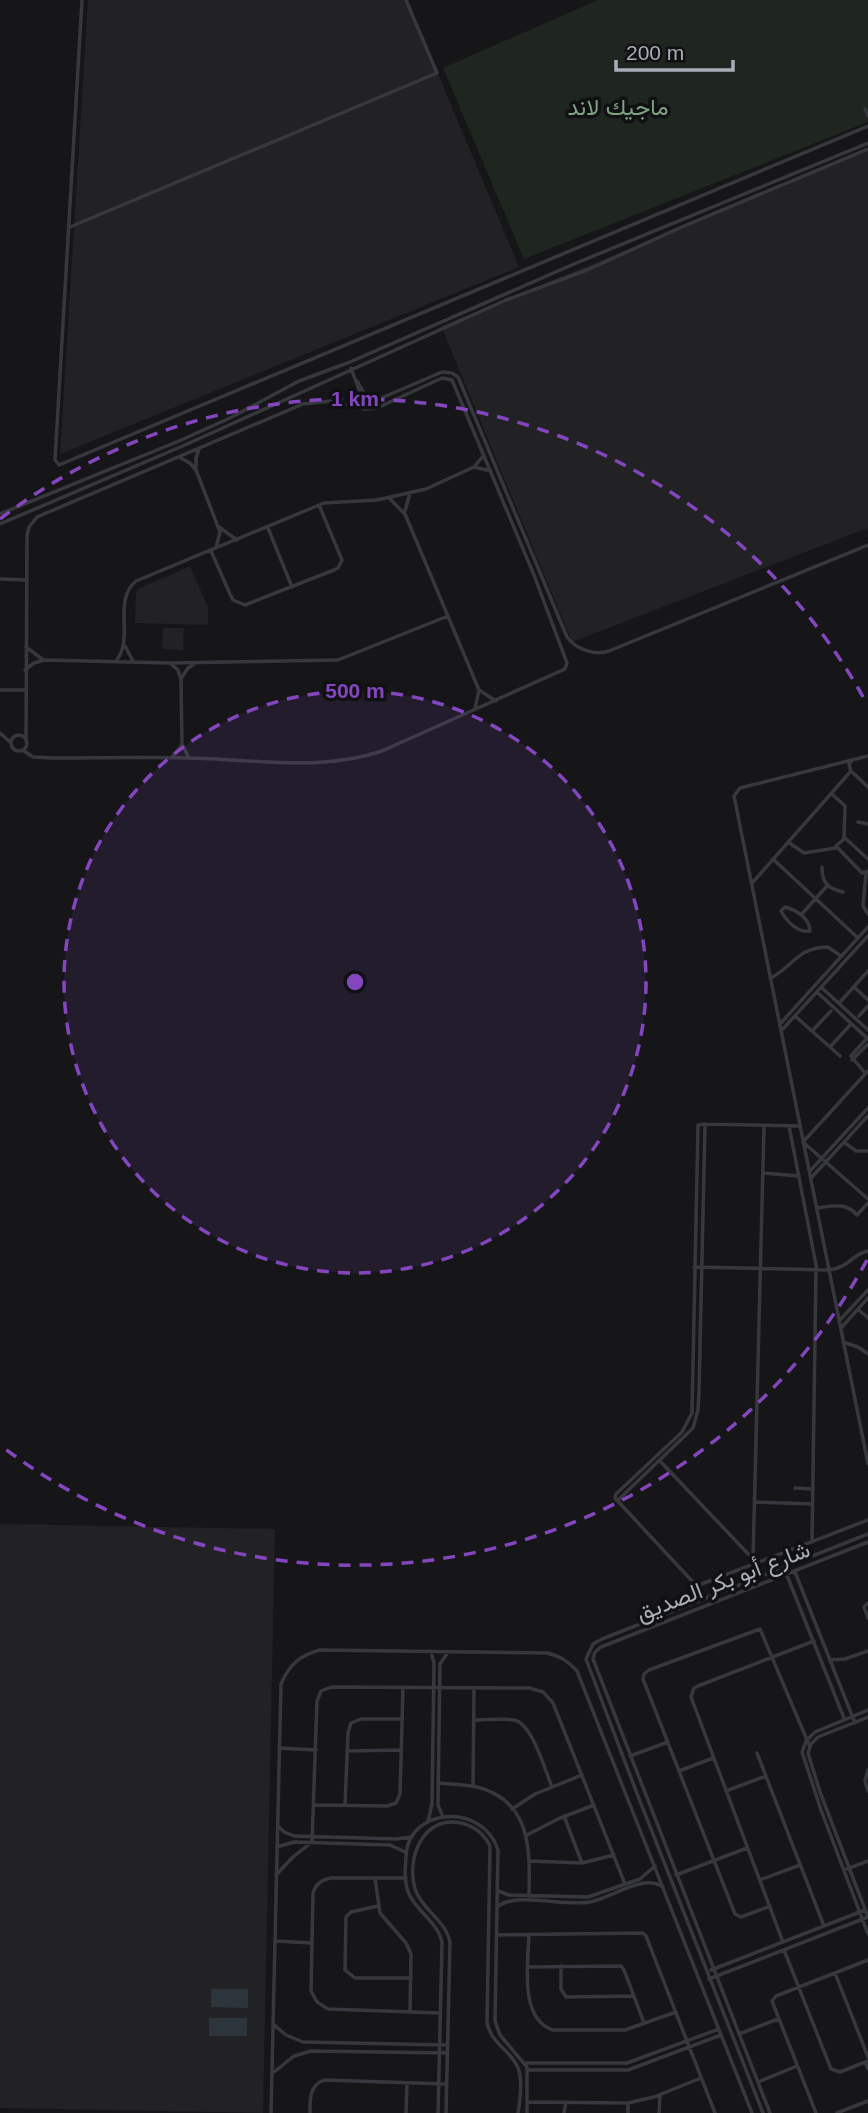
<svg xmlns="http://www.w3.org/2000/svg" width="868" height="2113" viewBox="0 0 868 2113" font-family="Arial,Vazirmatn,sans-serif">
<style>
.built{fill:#222225}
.green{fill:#1e261f}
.water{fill:#2c353c}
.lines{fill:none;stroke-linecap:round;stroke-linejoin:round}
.minor{stroke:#37383d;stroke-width:3.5}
.ring{fill:none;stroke:#8446be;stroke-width:3.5;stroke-dasharray:12 9}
.labels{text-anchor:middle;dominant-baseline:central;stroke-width:7;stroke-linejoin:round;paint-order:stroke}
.park-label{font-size:23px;fill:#7fa381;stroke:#111113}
.street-label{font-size:23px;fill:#a8adb8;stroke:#111113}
.centre{fill:#8446be;stroke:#111113;stroke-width:3.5}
.ring-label{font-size:21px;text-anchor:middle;font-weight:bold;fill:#8446be;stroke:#111113;stroke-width:7;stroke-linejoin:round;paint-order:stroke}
</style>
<rect width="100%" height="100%" fill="#161618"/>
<path class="built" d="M88,0H407L519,267L60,454Z
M868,151V528L572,642L441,326Z
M190,566L208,607V625L135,623L136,595L138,589Z
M163,628H184L183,650L162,649Z
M0,1524L275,1529L263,2113L0,2108Z"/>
<path class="green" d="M598,0H868V122L524,259L443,68Z"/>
<path class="water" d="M211,1989H248V2008L211,2007Z
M209,2018H247V2036H209Z"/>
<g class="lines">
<path class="minor" d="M82,0L55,460L59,465L868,126
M865,109L868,116
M70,227L437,73L406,0
M351,368L366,409
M357,381L368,400L372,402L442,372L452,373L458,377L567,637C576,649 594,656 609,651L868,545
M179,457L190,463L196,470L220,532L216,548
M474,467L491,471
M196,468V458L199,449
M389,498L405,514L479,690L475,709
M405,511L410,493
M0,514L179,441L230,418L299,381L350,362L574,264L868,143
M0,524L185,445L506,300L587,270L684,226L868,149
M219,527L237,540
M268,528L292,587
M211,551L230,594L233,600L245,605L334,570L338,568L342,560L319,505
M0,579L27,580
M125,646L133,661
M26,647L42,659
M116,661C135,638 112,601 136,581L324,503L377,500L426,489L474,467L484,455
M171,664L178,670L181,679L182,744L189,758
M25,670L34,663L44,660L170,663L338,660L448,616
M182,677L188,668L196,663
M0,690H25
M479,690L496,701
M0,733L10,742
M11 743a8 8 0 1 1 16 0a8 8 0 1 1-16 0Z
M24,751L33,757L53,758C98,758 143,757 188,758C253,759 320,772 382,751L565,669L567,663L534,575L452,380L442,378L377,408L364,409L331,401L303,404L37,517L29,527L27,536L26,741
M868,756L740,788L734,796L868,1464
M171,758L181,746
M852,760L849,765L851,771L868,787
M832,794L845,806L844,838
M858,822L868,824
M788,842L804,853L836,848
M773,859L858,938
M868,859L845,838L836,846L862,873L868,871
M822,867C822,883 827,888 843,892
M866,873L863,906L868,914
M753,882L851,771
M785,907C797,910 810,919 810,931C798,933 787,922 781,911Z
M801,915L827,886
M771,978C795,965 796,948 828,947L841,956
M821,987L868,1030
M854,987L868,1000
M817,992L868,1039
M841,1001L868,971
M795,1016L840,1056
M859,1016L868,1006
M780,1024L868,927
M781,1031L868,936
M812,1031L831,1011
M830,1047L851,1024
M852,1060L868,1044
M868,1071L803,1142L868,1199
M865,1073L851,1056L867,1038
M789,1126L817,1270
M800,1126L705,1124L698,1125L692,1413L682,1432L616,1494L615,1498L692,1581L699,1585L868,1520
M845,1143L856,1151H868
M810,1171L868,1108
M763,1173L799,1176
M811,1178L868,1116
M817,1208C832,1206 846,1202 857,1215L868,1203
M694,1267L829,1270C851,1267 850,1255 868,1251
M858,1309L868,1318
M839,1321L868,1290
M841,1328L868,1298
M843,1342L858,1347L868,1354
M660,1461L753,1559
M795,1488L813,1489
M617,1501L693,1428L698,1410L699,1392L705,1124
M755,1502L812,1504
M812,1542L816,1269
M753,1559L764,1126
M784,1568L844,1718
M795,1572L855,1723
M868,1603L864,1607L868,1618
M830,1660L845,1659L868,1651
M868,1710L815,1732L806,1741L802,1752L821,1810L868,1934
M868,1717L818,1737L811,1744L808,1753L820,1792L868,1917
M474,1720C487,1720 501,1718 514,1720C532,1723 545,1770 552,1787
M279,1748L316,1750
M347,1751L401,1750
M757,1753L824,1926
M630,1756L668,1742
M868,1770L865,1781L868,1791
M679,1771L713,1758
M438,1783C451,1784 465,1784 477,1787C532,1801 530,1851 529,1896
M473,1786L474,1688
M726,1791L766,1776
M314,1805L387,1806L396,1803L400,1794L403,1687
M345,1805L348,1733L351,1723L361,1719H402
M512,1809L535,1794L582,1775
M564,1816L582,1863
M443,1817L438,1805L440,1664L448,1652
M428,1822L432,1804L434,1663L431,1652
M278,1826L284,1832L294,1836L396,1839L412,1837
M527,1835L558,1819L594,1805
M277,1847L294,1842L390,1845L405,1852
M530,1861L582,1863L614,1855
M847,1869L868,1861
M276,1875L293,1857L312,1842L317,1701L321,1691L331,1687L529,1688L543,1692L553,1703L625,1884
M676,1875L747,1848
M375,1878L380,1913L406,1943L411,1954L410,2011
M406,1878H331C321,1880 316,1884 313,1893L311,1991L317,2002L328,2009L440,2013
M760,1880L800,1865
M498,1891L509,1895L588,1897L640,1879L655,1866
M378,1906L351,1912L346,1917L345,1970L355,1978H411
M770,1906L741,1917L735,1914L643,1679L644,1674L649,1670L760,1629L810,1747
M497,1907C516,1891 565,1907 590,1902C613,1898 642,1873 663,1887
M529,1934C528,1964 519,2019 553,2030H625L676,2012
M497,1935L643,1933L646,1936L715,2113
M276,1941L312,1943
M783,1942L691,1697L694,1688L698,1686L814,1641
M784,1950L831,2069L840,2072L868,2061
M561,1966V1989L566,1997L634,1996
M528,1967L621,1966L624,1970L644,2023
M711,1970L865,1910
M835,1973L868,2057
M709,1979L868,1917
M273,2024L286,2035L303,2042L447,2045
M739,2034L778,2019
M865,2062L868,2069
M525,2063H627L719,2029
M528,2070H628L721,2035
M274,2072L294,2056L311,2051L447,2053
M758,2082L797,2066
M527,2102L628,2103L654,2097L701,2078
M271,2113L281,1684C289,1665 300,1655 320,1650L547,1653C560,1656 568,1661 577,1671L752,2113
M310,2113C310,2099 309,2086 324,2080L446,2084
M406,2113L407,2083
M438,2113L442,1943C439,1923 417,1912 409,1894C404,1883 405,1869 406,1857C407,1807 483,1802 498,1850L495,2021L500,2035L527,2067V2113
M446,2113L450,1943C447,1921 422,1910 415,1889C406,1858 423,1815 461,1823C474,1826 484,1834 490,1846L487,2023C492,2045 511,2050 518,2068C523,2080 520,2101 518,2113
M564,2113L566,2102
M628,2113V2103
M659,2113L660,2095
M763,2113L636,1791L586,1659L593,1644L602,1639L868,1534
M770,2113L593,1659L595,1652L601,1647L868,1542
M816,2113L772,2001L776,1996L868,1960
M837,2113L868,2101"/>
</g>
<circle cx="355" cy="982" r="291" fill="#8446be" fill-opacity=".12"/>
<g class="ring">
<circle cx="355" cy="982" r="291"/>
<path d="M867 1260A583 583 0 0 1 0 1445M0 519A583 583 0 0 1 867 704"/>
</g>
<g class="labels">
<g class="park-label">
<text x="618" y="107">ماجيك لاند</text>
</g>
<g class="street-label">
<text transform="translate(723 1581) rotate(-21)">شارع أبو بكر الصديق</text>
</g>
</g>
<circle cx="355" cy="982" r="10" class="centre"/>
<g class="ring-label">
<text x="355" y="406">1 km</text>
<text x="355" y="698">500 m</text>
</g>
<path d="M616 60v10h117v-10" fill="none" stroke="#a8adb8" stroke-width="3.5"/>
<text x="626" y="60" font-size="21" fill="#a8adb8" stroke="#111113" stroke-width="5" paint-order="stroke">200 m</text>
</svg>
